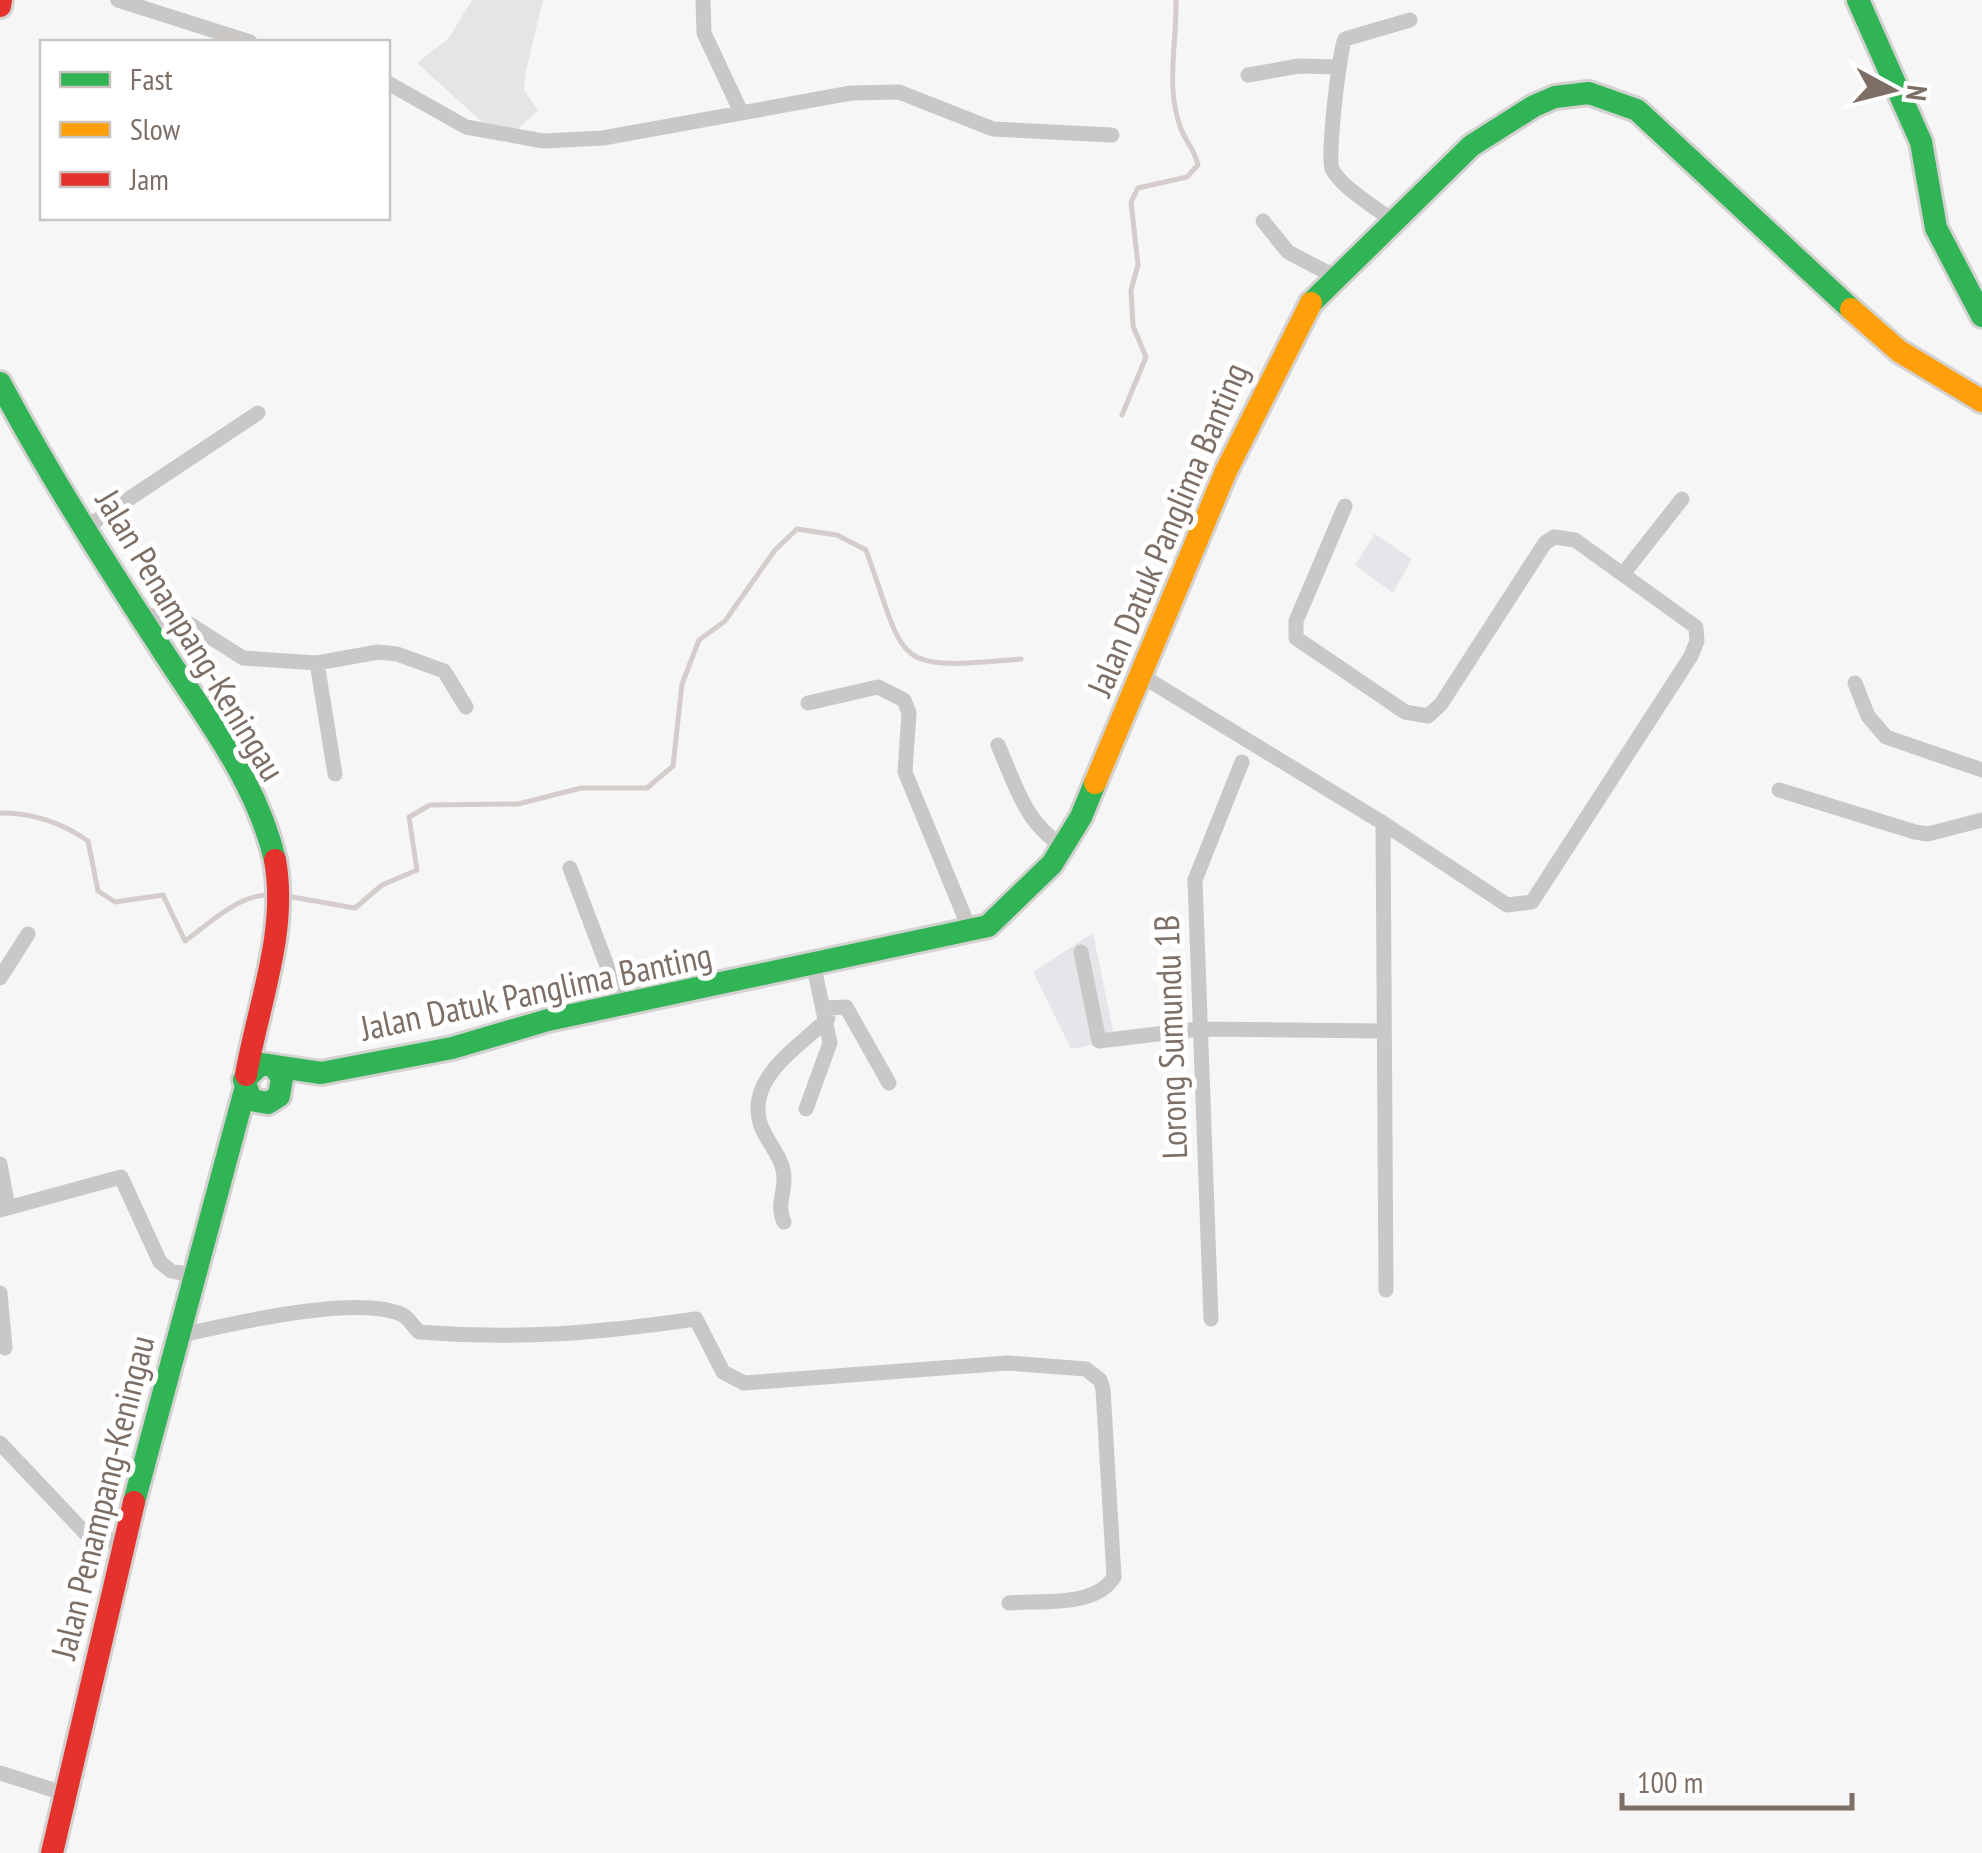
<svg xmlns="http://www.w3.org/2000/svg" width="1982" height="1853" viewBox="0 0 1982 1853" font-family="'PT Sans Narrow',sans-serif">
<style>
.built{fill:#e6e5e5}
.green{fill:#e7e5e9}
.lines{fill:none;stroke-linecap:round;stroke-linejoin:round}
.stream{stroke:#d5cdcc;stroke-width:5}
.fast-casing{stroke:#d3d2d1;stroke-width:28}
.slow-casing{stroke:#d3d2d1;stroke-width:28}
.jam-casing{stroke:#d3d2d1;stroke-width:28}
.street{stroke:#cac8c7;stroke-width:15}
.fast{stroke:#30b455;stroke-width:22}
.slow{stroke:#ff9f0a;stroke-width:22}
.jam{stroke:#e5322d;stroke-width:22}
.labels{text-anchor:middle;dominant-baseline:central;stroke-width:10;stroke-linejoin:round;paint-order:stroke}
.street-label{font-size:35px;fill:#7d6f66;stroke:#fff}
</style>
<rect width="100%" height="100%" fill="#f6f6f7"/>
<path class="built" d="M472,0H543L525,75L524,90L538,110L515,132L482,122L417,63L448,39Z"/>
<path class="green" d="M1375,534L1412,559L1393,593L1355,565Z
M1093,933L1115,1040L1071,1049L1033,972Z"/>
<g class="lines">
<path class="stream" d="M1122,415L1146,357L1133,326L1131,290L1138,265L1131,202L1138,188L1187,177L1198,165C1195,150 1186,142 1181,129C1165,88 1177,42 1176,0
M0,813C30,812 63,823 88,841L98,891L115,902L163,895L185,941C210,923 239,894 270,895
M286,896L355,908L382,885L417,870L409,817L430,805L518,804L581,788H647L673,766L682,684L699,640L725,621L775,550L797,529L837,535L866,550C908,666 889,671 1021,659"/>
<defs>
<path id="fast" d="M1858,0L1921,142L1936,228L1982,316
M1311,303L1471,146L1534,106L1555,97L1589,93L1637,110L1851,309
M0,383C48,473 103,559 159,645C203,714 256,779 275,860
M275,1068L282,1078L279,1096L268,1103L251,1100L244,1080L261,1064L321,1073L452,1048L548,1020L988,926L1052,864L1081,817L1095,783
M134,1502L245,1090"/>
<path id="slow" d="M1851,309L1899,351L1982,401
M1095,783L1226,471L1311,303"/>
<path id="jam" d="M0,6L1,0
M246,1075C258,1005 288,932 275,860
M52,1853L134,1502"/>
</defs>
<use href="#fast" class="fast-casing"/>
<use href="#slow" class="slow-casing"/>
<use href="#jam" class="jam-casing"/>
<path class="street" d="M118,0L250,42
M703,0L704,33L740,110
M1248,75L1299,66L1337,67
M388,83L466,127L543,141L603,138L851,93L899,92L993,129L1112,135
M1391,220C1373,205 1343,189 1332,169C1327,161 1339,51 1345,39L1410,20
M1263,221L1288,252L1334,276
M85,528L258,413
M1623,574L1682,499
M139,613L188,623L243,658L317,663L378,652L397,654L444,671L466,707
M317,663L335,774
M1142,676L1383,823L1507,905L1532,902L1691,656L1697,641L1696,627L1575,540L1554,537L1545,543L1441,704L1428,716L1405,712L1296,638V621L1345,506
M1855,683L1868,716L1886,737L1982,770
M808,703L878,687L904,700L909,713L905,772L970,930
M998,745C1015,784 1026,826 1065,847
M1779,790L1915,832L1928,834L1982,820
M1383,823L1386,1290
M570,868L623,1008
M1081,952L1099,1041L1199,1029L1381,1031
M0,978L28,934
M826,1008L846,1007L889,1083
M806,1109L830,1043L814,967
M0,1164L8,1207
M0,1210L121,1177L160,1262L171,1271L192,1275
M784,1222C776,1204 785,1194 784,1176C783,1158 767,1142 761,1126C744,1078 800,1047 828,1018
M0,1293L5,1348
M1211,1319L1195,880L1242,762
M177,1336C227,1325 358,1293 403,1315C408,1318 414,1327 419,1332C518,1340 598,1333 696,1319L723,1372L744,1383L1008,1363L1086,1369L1100,1380L1103,1389L1114,1577C1095,1608 1041,1600 1009,1603
M0,1443L89,1537L123,1542
M0,1773L66,1794"/>
<use href="#fast" class="fast"/>
<use href="#slow" class="slow"/>
<use href="#jam" class="jam"/>
</g>
<g class="labels">
<g class="street-label">
<text transform="translate(1167 529) rotate(-67)">Jalan Datuk Panglima Banting</text>
<text transform="translate(191 635) rotate(59)">Jalan Penampang-Keningau</text>
<text transform="translate(536 991) rotate(-12)">Jalan Datuk Panglima Banting</text>
<text transform="translate(1170 1037) rotate(-92)">Lorong Sumundu 1B</text>
<text transform="translate(102 1497) rotate(-76)">Jalan Penampang-Keningau</text>
</g>
</g>
<rect x="40" y="40" width="350" height="180" fill="#ffffff" stroke="#cbc5c2" stroke-width="2.5"/>
<rect x="60" y="72" width="50" height="15" fill="#30b455" stroke="#cbc5c2" stroke-width="2.5"/>
<text x="130" y="90" font-size="30" fill="#7d6f66">Fast</text>
<rect x="60" y="122" width="50" height="15" fill="#ff9f0a" stroke="#cbc5c2" stroke-width="2.5"/>
<text x="130" y="140" font-size="30" fill="#7d6f66">Slow</text>
<rect x="60" y="172" width="50" height="15" fill="#e5322d" stroke="#cbc5c2" stroke-width="2.5"/>
<text x="130" y="190" font-size="30" fill="#7d6f66">Jam</text>
<g transform="translate(1892 90) rotate(97)" stroke="#ffffff" stroke-width="8" paint-order="stroke">
<path d="M0-8L18 38L0 25L-18 38Z" fill="#7d6f66"/>
<text y="-15" font-size="28" font-weight="bold" text-anchor="middle" fill="#7d6f66">N</text>
</g>
<path d="M1622 1793v15h230v-15" fill="none" stroke="#7d6f66" stroke-width="5"/>
<text x="1637" y="1793" font-size="30" fill="#7d6f66" stroke="#ffffff" stroke-width="8" paint-order="stroke">100 m</text>
</svg>
